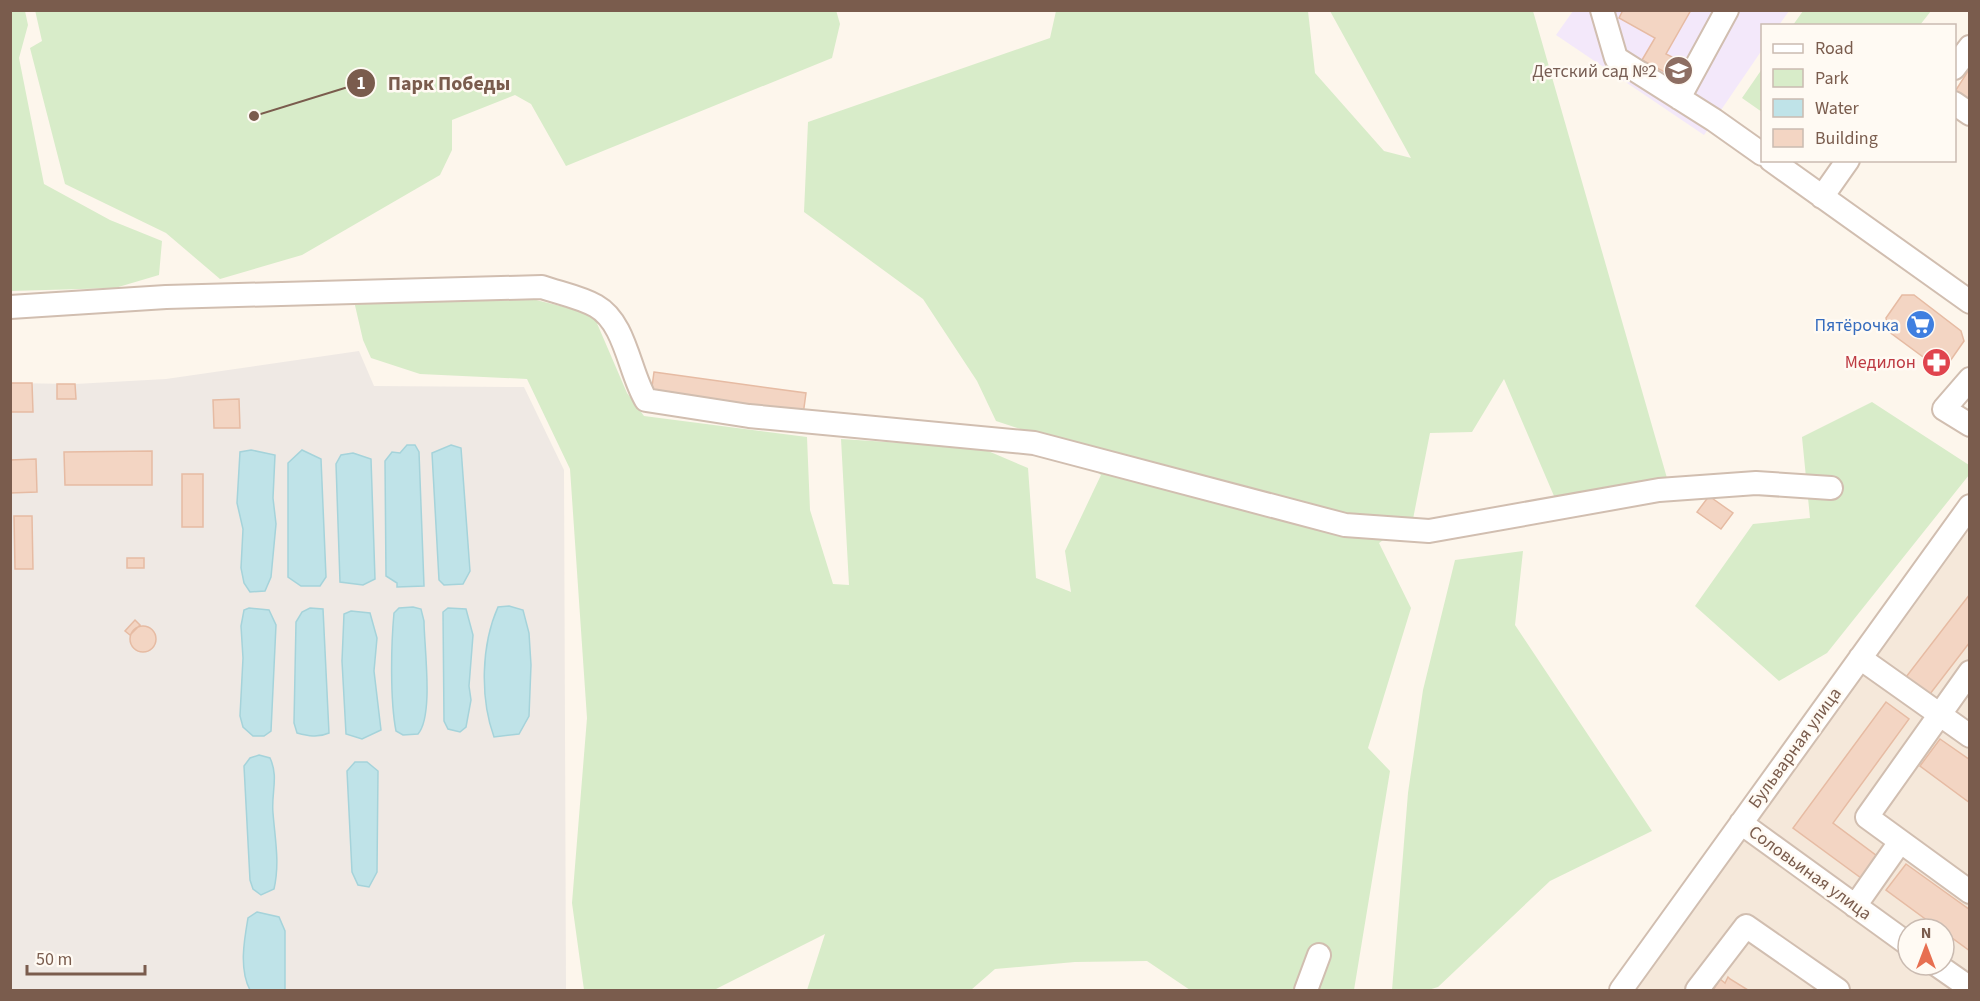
<svg xmlns="http://www.w3.org/2000/svg" width="1980" height="1001" viewBox="0 0 1980 1001" font-family="'Source Sans 3',sans-serif">
<style>
.residential{fill:#f5e8da;fill-rule:evenodd}
.industrial{fill:#efe9e4}
.education{fill:#f3e8fa}
.green{fill:#d8ecc9}
.water{fill:#bfe3e8;stroke:#a5d3da;stroke-width:1.5}
.building{fill:#f3d5c3;stroke:#e6bba3;stroke-width:1.5}
.lines{fill:none;stroke-linecap:round;stroke-linejoin:round}
.minor-casing{stroke:#d1beb0;stroke-width:26}
.minor{stroke:#fff;stroke-width:22}
.labels{text-anchor:middle;dominant-baseline:central;stroke-width:5;stroke-linejoin:round;paint-order:stroke}
.education-label{font-size:18px;fill:#785e54;stroke:#fffaf3;text-anchor:end}
.shop-label{font-size:18px;fill:#366cbe;stroke:#fffaf3;text-anchor:end}
.health-label{font-size:18px;fill:#be3a42;stroke:#fffaf3;text-anchor:end}
.street-label{font-size:18px;fill:#7a5c4d;stroke:#fffaf3}
.leader{fill:none;stroke:#7a5c4d;stroke-width:2}
.callout-dot{fill:#7a5c4d;stroke:#fffaf3;stroke-width:2}
.mark-label{font-size:18px;text-anchor:middle;font-weight:bold;fill:#fff}
.callout-label{font-size:20px;text-anchor:middle;font-weight:bold;fill:#7a5c4d;stroke:#fffaf3;stroke-width:5;stroke-linejoin:round;paint-order:stroke}
</style>
<rect width="100%" height="100%" fill="#fdf6ec"/>
<path class="residential" d="M1969,527V990H1632ZM1908,929H1944V965H1908Z"/>
<path class="industrial" d="M359,351L374,386L524,387L564,470L566,990H11L10,383L75,384L166,379Z"/>
<path class="education" d="M1573,11H1789L1779,25L1762,26V50L1704,135L1556,35Z"/>
<path class="green" d="M35,10H836L840,24L832,58L566,166L531,104L515,95L452,120V150L440,175L302,255L220,279L166,233L65,184L30,48L42,41Z
M10,11H25L28,25L19,58L44,184L110,220L162,241L159,275L115,288L11,291Z
M1056,11H1308L1315,73L1384,151L1411,158L1330,11H1533L1667,478L1554,496L1504,379L1472,432L1430,433L1413,519L1379,543L1411,608L1368,748L1390,771L1354,990H1190L1147,961L1075,962L995,969L971,990H807L825,934L716,989L584,990L572,903L587,718L570,469L527,379L420,374L371,358L363,340L354,301L536,300L593,314L627,393L644,416L807,437L810,510L833,584L849,585L841,439L981,448L1028,468L1036,578L1071,592L1065,551L1101,475L1048,438L996,421L977,381L923,299L804,212L808,122L1050,38Z
M1803,11V10L1931,11L1920,25H1793Z
M1762,69V112L1742,98Z
M1872,402L1969,465V475L1827,653L1779,681L1695,606L1753,524L1810,518L1802,437Z
M1523,551L1515,625L1652,831L1550,881L1438,987L1428,990H1392L1408,793L1423,690L1455,560Z"/>
<path class="water" d="M407,445H415L419,452L424,586L397,587V583L386,576L385,461L392,452L400,453Z
M451,445L461,448L470,571L463,584L444,585L439,580L432,453Z
M251,450L275,455L273,498L276,524L271,577L265,591L250,592L244,583L241,568L243,529L237,503L240,452Z
M302,450L321,459L326,577L320,586H301L288,577V463Z
M353,453L371,459L375,579L363,585L340,582L336,464L341,455Z
M509,606L523,610L529,633L531,665L529,716L519,734L494,737C480,698 481,645 498,607Z
M413,607L421,609L424,621C424,646 434,716 418,734L403,735L396,731C390,700 391,645 394,613L399,608Z
M249,608L269,610L276,625L271,731L264,736H253L243,727L240,716L243,658L241,626L244,610Z
M310,608L323,609L329,733C318,738 308,736 297,733L294,723L296,622L302,612Z
M448,608L466,609L473,635L469,686L471,700L466,727L460,732L448,729L444,721L443,612Z
M351,611L370,613L377,638L374,671L381,730L362,739L346,734L342,661L344,614Z
M259,755L270,758C279,777 271,793 273,813C275,839 280,863 274,889L261,895L253,889L250,880L244,766L250,758Z
M355,762H367L378,771L377,872L369,887L358,885L352,872L347,771Z
M257,912L279,917L285,931V990H250C239,969 244,941 248,918Z"/>
<path class="building" d="M1623,10H1691L1666,54L1680,61L1672,76L1642,60L1655,38L1619,18Z
M1970,68V104L1954,93Z
M1902,295H1914L1961,331L1964,341L1948,364L1934,365L1888,331L1886,318Z
M654,372L806,393L803,415L651,394Z
M10,383H32L33,412H10Z
M57,384H75L76,399H57Z
M239,399L240,428H214L213,400Z
M152,451V485H65L64,452Z
M36,459L37,492L10,493V460Z
M182,474H203V527H182Z
M1709,496L1733,513L1721,529L1697,512Z
M14,516H32L33,569H15Z
M127,558H144V568H127Z
M1970,594V642L1930,694L1906,677Z
M135,620L140,625L130,635L125,631Z
M130 639a13 13 0 1 1 26 0a13 13 0 1 1-26 0Z
M1886,702L1909,719L1833,823L1877,856L1861,878L1793,828Z
M1940,739L1970,760V803L1920,766Z
M1906,864L1970,910V951L1944,932V929H1939L1886,890Z
M1728,977L1730,979L1748,990H1713L1720,979L1725,983Z
M1728,977L1730,979L1748,990H1713L1720,979L1725,983Z"/>
<g class="lines">
<defs>
<path id="minor" d="M1602,10L1616,58L1714,120L1762,154
M1954,68L1970,47
M1679,98L1727,10
M1954,103L1970,114
M1771,160L1970,302
M1822,197L1848,160
M10,307L166,297L542,287C559,293 580,297 596,306C626,323 629,372 646,400L749,416L1034,443L1345,525L1429,531L1659,490L1756,483L1831,488
M1970,379L1944,409L1970,425
M1860,658L1970,736
M1970,672L1867,817L1970,892
M1741,823L1908,944
M1855,906L1900,842
M1937,965L1970,988
M1306,990L1319,955
M1621,990L1970,506
M1697,990L1746,926L1838,990"/>
</defs>
<use href="#minor" class="minor-casing"/>
<use href="#minor" class="minor"/>
</g>
<defs>
<symbol id="school-disc" viewBox="-11 -11 22 22"><circle r="9.5" fill="#8d6e63" stroke="#fffaf3"/><path d="M0-5L7-2L0 1L-7-2ZM-4 1L0 2.5L4 1V4Q0 6-4 4Z" fill="#fff"/></symbol>
<symbol id="supermarket-disc" viewBox="-11 -11 22 22"><circle r="9.5" fill="#3f7fe0" stroke="#fffaf3"/><path d="M-6-5.5h2.5l.6 2H6L4.5 2H-2.5L-4.4-4H-6ZM-1.5 3.2a1.3 1.3 0 1 0 .1 0ZM3 3.2a1.3 1.3 0 1 0 .1 0Z" fill="#fff"/></symbol>
<symbol id="pharmacy-disc" viewBox="-11 -11 22 22"><circle r="9.5" fill="#e0444e" stroke="#fffaf3"/><path d="M-2-6h4v4h4v4h-4v4h-4v-4h-4v-4h4Z" fill="#fff"/></symbol>
</defs>
<g fill-rule="evenodd">
<use href="#school-disc" x="1662" y="54" width="33" height="33"/>
<use href="#supermarket-disc" x="1904" y="308" width="33" height="33"/>
<use href="#pharmacy-disc" x="1920" y="346" width="33" height="33"/>
</g>
<g class="labels">
<g class="education-label">
<text x="1657" y="71">Детский сад №2</text>
</g>
<g class="shop-label">
<text x="1899" y="325">Пятёрочка</text>
</g>
<g class="health-label">
<text x="1916" y="362">Медилон</text>
</g>
<g class="street-label">
<text transform="translate(1795 748) rotate(-54)">Бульварная улица</text>
<text transform="translate(1810 873) rotate(36)">Соловьиная улица</text>
</g>
</g>
<path class="leader" d="M254 116L361 83"/>
<g class="callout-dot">
<circle cx="254" cy="116" r="6"/>
<circle cx="361" cy="83" r="15"/>
</g>
<g class="mark-label">
<text x="361" y="89">1</text>
</g>
<g class="callout-label">
<text x="449" y="90">Парк Победы</text>
</g>
<rect width="1980" height="1001" fill="none" stroke="#7a5c4d" stroke-width="24"/>
<rect x="1761" y="24" width="195" height="138" fill="#fffaf3" stroke="#cabbb1" stroke-width="1.5"/>
<rect x="1773" y="44" width="30" height="9" fill="#ffffff" stroke="#cabbb1" stroke-width="1.5"/>
<text x="1815" y="54" font-size="18" fill="#7a5c4d">Road</text>
<rect x="1773" y="69" width="30" height="18" fill="#d8ecc9" stroke="#cabbb1" stroke-width="1.5"/>
<text x="1815" y="84" font-size="18" fill="#7a5c4d">Park</text>
<rect x="1773" y="99" width="30" height="18" fill="#bfe3e8" stroke="#cabbb1" stroke-width="1.5"/>
<text x="1815" y="114" font-size="18" fill="#7a5c4d">Water</text>
<rect x="1773" y="129" width="30" height="18" fill="#f3d5c3" stroke="#cabbb1" stroke-width="1.5"/>
<text x="1815" y="144" font-size="18" fill="#7a5c4d">Building</text>
<g transform="translate(1926 947)"><circle r="28" fill="#fffaf3" stroke="#cabbb1" stroke-width="1.5"/>
<path d="M0-4.5L10 22L0 15L-10 22Z" fill="#e76f51"/>
<text y="-9" font-size="16" font-weight="bold" text-anchor="middle" fill="#7a5c4d">N</text>
</g>
<path d="M27 965v9h118v-9" fill="none" stroke="#7a5c4d" stroke-width="3"/>
<text x="36" y="965" font-size="18" fill="#7a5c4d" stroke="#fffaf3" stroke-width="4.5" paint-order="stroke">50 m</text>
</svg>
